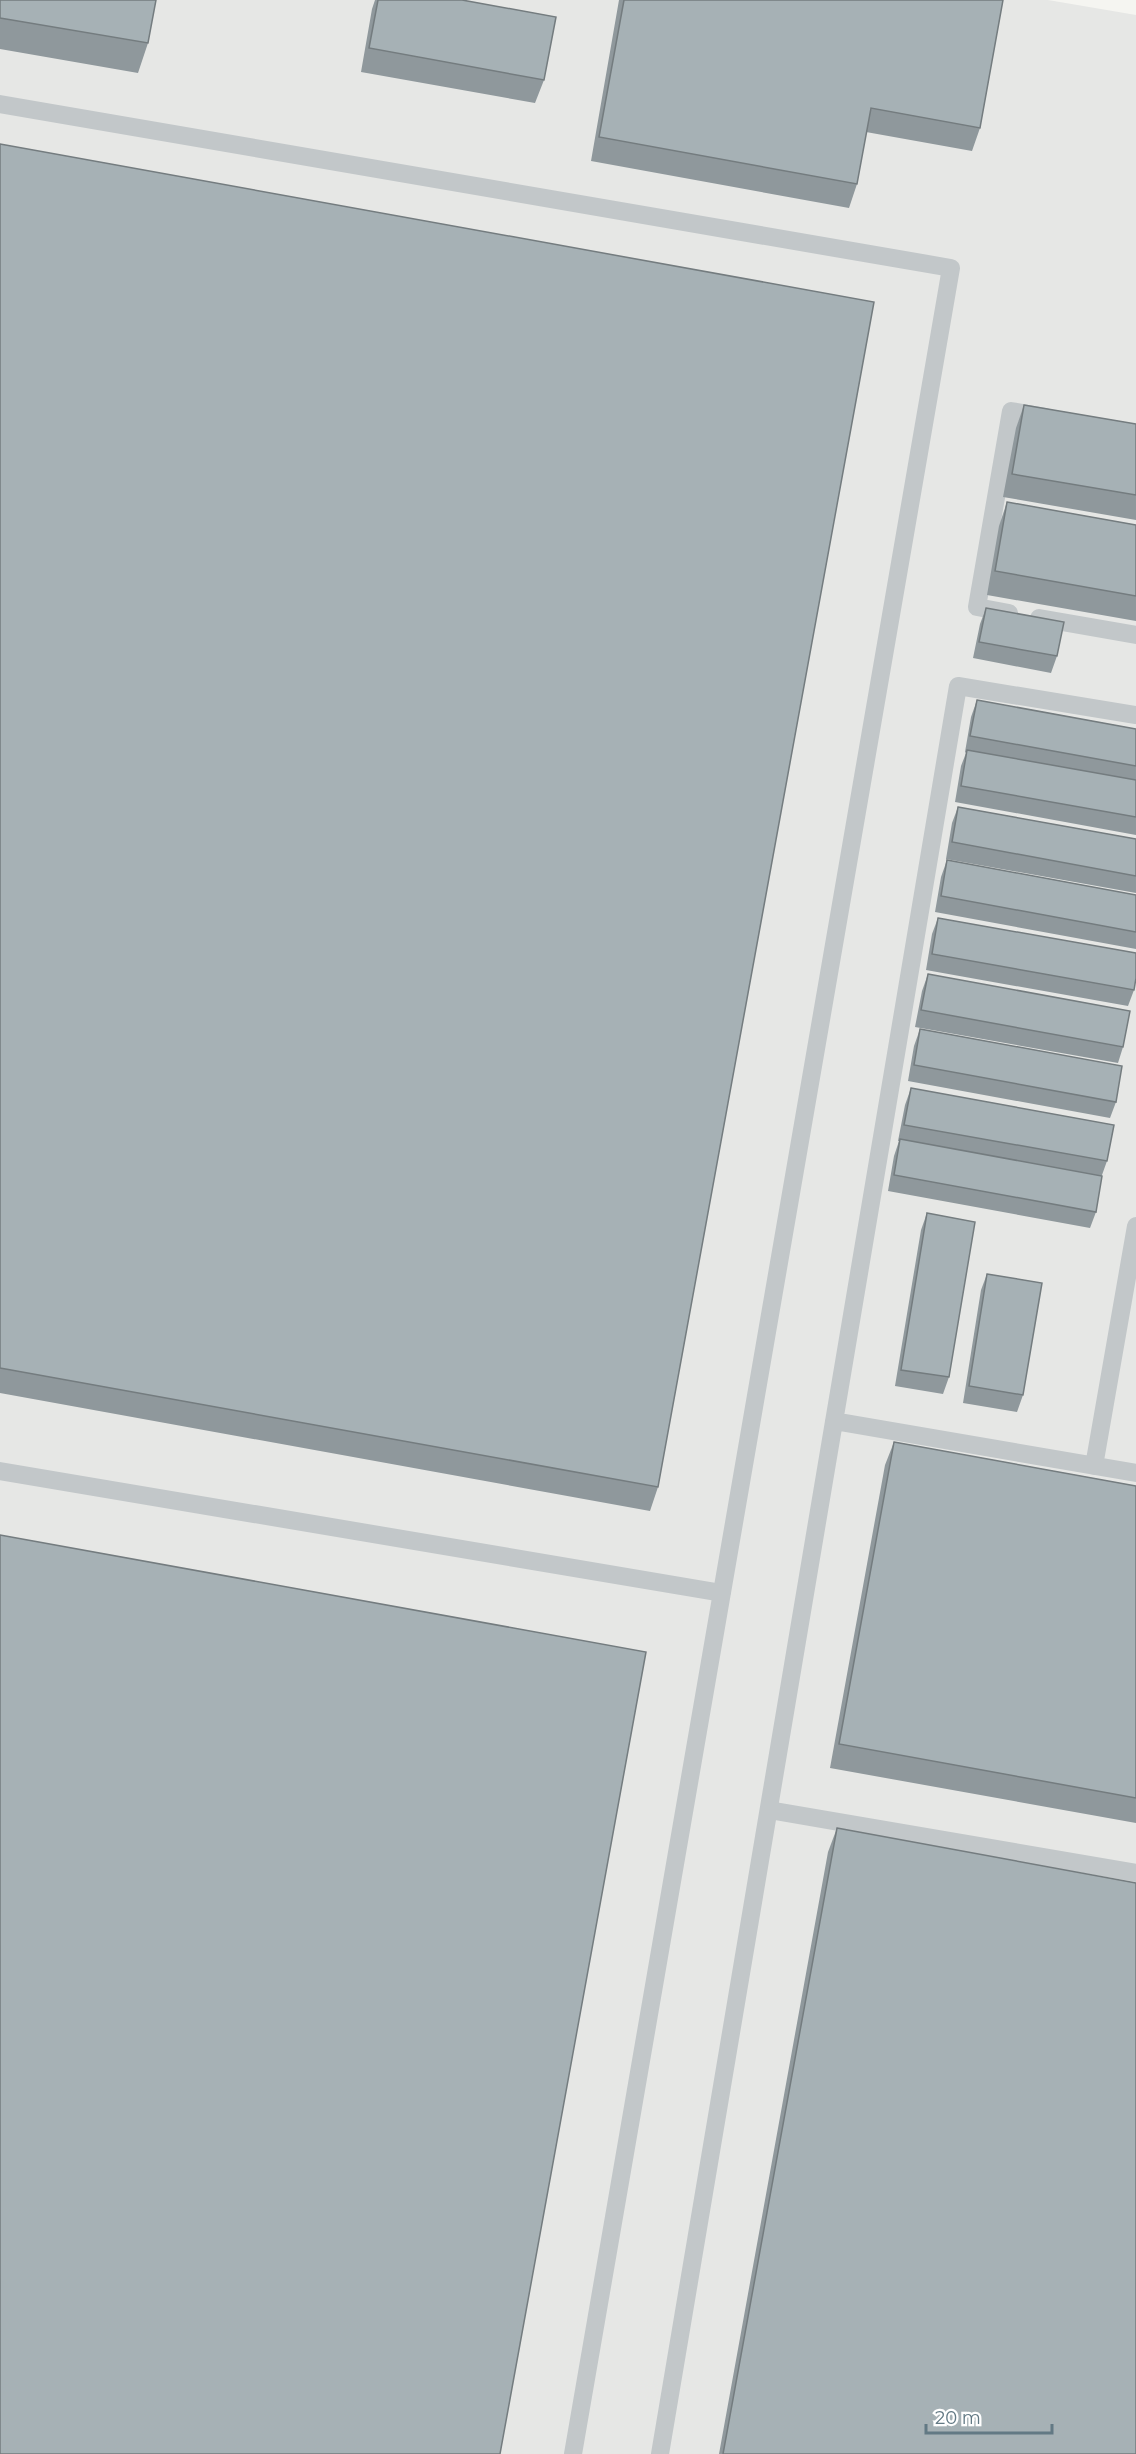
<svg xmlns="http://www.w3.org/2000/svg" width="1136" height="2454" viewBox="0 0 1136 2454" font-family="Montserrat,sans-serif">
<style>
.built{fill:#e6e7e5}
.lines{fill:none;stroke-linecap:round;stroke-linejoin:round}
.lane{stroke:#c2c7c9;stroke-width:18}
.wall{fill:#8f989c}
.building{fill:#a6b1b5;stroke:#747c7f;stroke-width:1.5}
</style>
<rect width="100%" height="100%" fill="#f5f5f1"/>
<path class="built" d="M0,0H1048L1136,15V2454H0Z"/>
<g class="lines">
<path class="lane" d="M0,104L951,268L573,2454
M1009,613L977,607L1011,411L1046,417
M1039,618L1136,635
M834,1421L1136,1473
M1094,1466L1136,1226
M0,1471L722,1593
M769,1810L1136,1873
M660,2454L958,686L1136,715"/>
</g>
<path class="wall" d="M0,0L148,43L138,73L0,49Z
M375,0H462L544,80L535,103L361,72L372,9Z
M619,0H1003L980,128L972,151L866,132L857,184L849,208L591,161Z
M0,144L658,1487L650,1511L0,1393Z
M1024,405L1136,424V520L1003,497L1016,428Z
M1007,502L1136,525V621L987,595L999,526Z
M986,608L1057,656L1051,673L973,658L980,624Z
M977,700L1136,729V835L955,802L961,766L966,753L965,752L971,717Z
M958,807L1136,839V893L946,859L952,823Z
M947,860L1136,895V949L935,912L941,877Z
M938,918L1134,990L1128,1006L926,970L932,934Z
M928,974L1123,1047L1118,1063L915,1027L922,991Z
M920,1029L1116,1102L1110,1118L908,1081L914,1046Z
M911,1088L1107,1161L1102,1175L1096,1212L1090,1228L888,1191L894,1156L899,1141H898L905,1105Z
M927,1213L949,1377L943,1394L895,1386L921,1230Z
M987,1274L1023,1395L1017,1412L963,1403L981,1290Z
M894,1442L1136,1486V1823L830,1768L885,1465Z
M837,1828L1136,2454H719L828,1852Z"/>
<path class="building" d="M0,0H156L148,43L0,18Z
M378,0H462L556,17L544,80L369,48Z
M624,0H1003L980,128L871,108L857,184L599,137Z
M0,144L874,302L658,1487L0,1368Z
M1024,405L1136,424V495L1012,474Z
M1007,502L1136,525V596L995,571Z
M986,608L1064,622L1057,656L979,642Z
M977,700L1136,729V766L970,736Z
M967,750L1136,780V817L961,786Z
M958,807L1136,839V876L952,842Z
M947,860L1136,895V932L941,896Z
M938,918L1136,953V978L1134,990L932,954Z
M928,974L1130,1011L1123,1047L921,1010Z
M920,1029L1122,1066L1116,1102L914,1065Z
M911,1088L1114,1125L1107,1161L904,1125Z
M900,1139L1102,1176L1096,1212L894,1175Z
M927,1213L975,1222L949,1377L901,1370Z
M987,1274L1042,1283L1023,1395L969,1386Z
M894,1442L1136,1486V1798L839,1744Z
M0,1535L646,1652L500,2454H0Z
M837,1828L1136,1883V2454H723Z"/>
<path d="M926 2424v9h126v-9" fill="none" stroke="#627984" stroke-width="3"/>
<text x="935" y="2424" font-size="18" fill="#627984" stroke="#ffffff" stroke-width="4.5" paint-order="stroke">20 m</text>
</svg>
